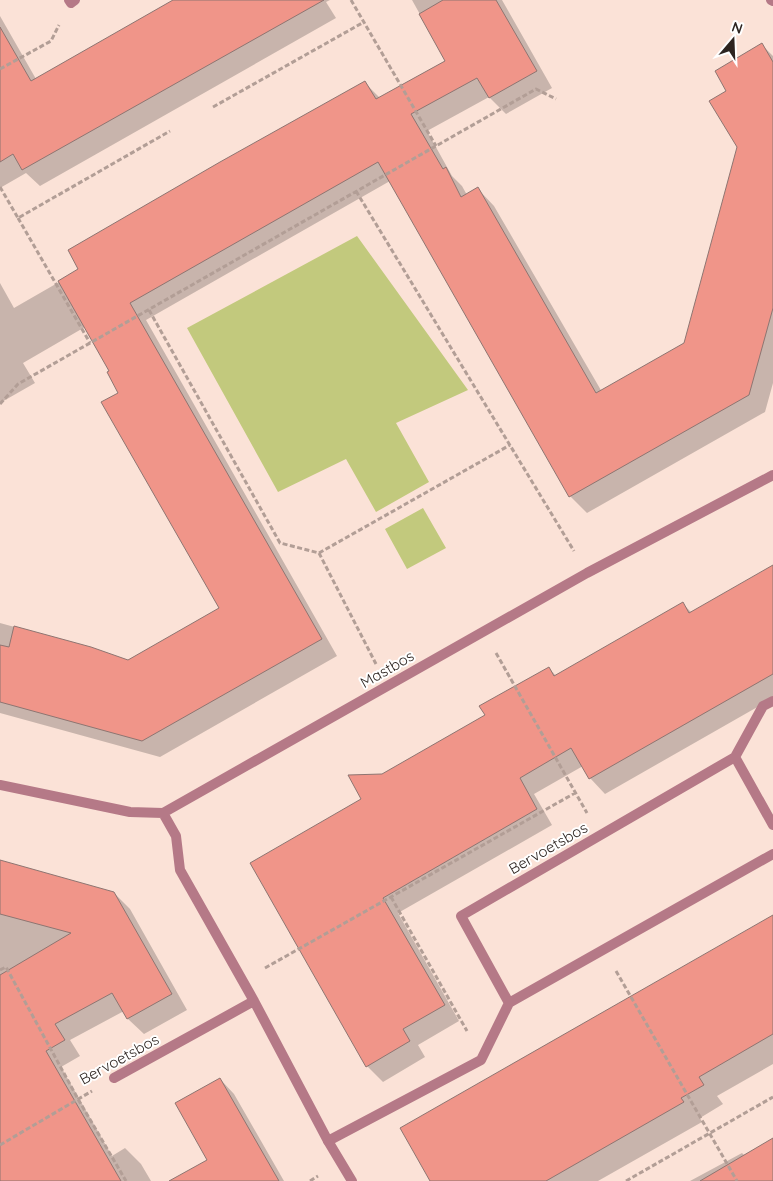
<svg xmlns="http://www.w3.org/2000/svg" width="773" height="1181" viewBox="0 0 773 1181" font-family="Quicksand,sans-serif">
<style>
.green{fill:#c2c97d}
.shadow{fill:#0003}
.building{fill:#f09589;stroke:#8e7571}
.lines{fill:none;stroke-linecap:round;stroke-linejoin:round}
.path{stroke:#b29e96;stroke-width:3;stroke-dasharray:5 2.5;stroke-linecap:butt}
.lane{stroke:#b57987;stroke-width:10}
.street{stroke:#b57987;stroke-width:10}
.labels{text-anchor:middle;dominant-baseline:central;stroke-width:4;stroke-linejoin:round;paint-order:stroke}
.street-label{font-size:15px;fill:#2d2420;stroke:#fff}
</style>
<rect width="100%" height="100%" fill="#fbe2d7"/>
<path class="green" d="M357,236L468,390L396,423L429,482L376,512L346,459L278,492L187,328Z
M423,508L446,548L407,569L385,529Z"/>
<path class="shadow" d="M175,0H330L326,2L336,18L40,186L26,173L0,188V16L36,79Z
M412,0H502L552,88L506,114L489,97L427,131L452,176L462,186L467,195L478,189L494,206L602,392L685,344L738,147L728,92L762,45L773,56V383L765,412L587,513L570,496L390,181L146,320L337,656L160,757L0,713V623L91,648L129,661L221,609L111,371L85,327L23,363L35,383L0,403V283L14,308L80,270L365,83L380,98L446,61Z
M773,566V698L605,794L590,778L583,766L534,794L552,825L398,913L459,1021L418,1045L425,1057L383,1082L367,1066L363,800L382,775L487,716L549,668L556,676L683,604L692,613Z
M0,862L114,893L130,909L187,1010L144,1034L128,1019L124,1011L70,1040L80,1056L61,1067L112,1156L125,1148L141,1164L151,1181H0Z
M773,916V1064L717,1096L723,1104L700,1118L702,1122L598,1181H432Z
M220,1079L234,1094L284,1181H172L209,1161Z
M773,1139V1181H690L742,1153L744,1155Z"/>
<path class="building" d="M173,0H324L22,170L13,154L0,162V27L31,81Z
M443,0H496L537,71L489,98L477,78L411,114L443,169L446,167L461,197L478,187L596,393L684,343L737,147L709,101L726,91L715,71L762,43L773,62V308L749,395L569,497L378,162L130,303L322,639L142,741L0,702V645L9,647L14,626L91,647L128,660L219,608L101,402L118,393L107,372L109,371L58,281L78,269L68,250L220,162L365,81L376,99L445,61L419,14Z
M773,565V674L589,779L571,748L520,778L537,809L383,898L445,1005L403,1029L410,1041L366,1067L250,863L361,799L348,775L382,774L485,715L479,706L549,667L554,676L683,602L689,613Z
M0,860L114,892L172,994L127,1019L112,993L55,1024L65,1040L46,1051L121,1181H0V975L71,933L0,914Z
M773,915V1034L699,1077L704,1085L681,1098L684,1102L546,1181H430L400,1128Z
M220,1078L252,1134L279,1181H169L207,1160L175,1103Z
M773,1138V1181H700Z"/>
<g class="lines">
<path class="path" d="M351,0L436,146
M0,69L51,41L59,25
M213,107L364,22
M0,187L18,218L170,131
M356,191L574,551
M18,218L90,343
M149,310L280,543L319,553L376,664
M0,404L18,384L536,89L556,99
M319,553L510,445
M496,653L587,813
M391,897L467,1031
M265,968L575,793
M0,970L6,967L78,1099L126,1181
M616,971L737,1181
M0,1145L92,1091
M310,1181L318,1176
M626,1181L773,1097"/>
<path class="lane" d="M735,757L773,825
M509,1003L461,916L735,757L763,706L773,701
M328,1141L481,1060L509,1003L773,854"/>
<path class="street" d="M69,0L71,3L75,0
M771,0L773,1
M0,785L130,812L163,813L587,573L773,475
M163,813L176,836L180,870L254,1001L328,1141L352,1181
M114,1078L254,1001"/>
</g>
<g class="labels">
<g class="street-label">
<text transform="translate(387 669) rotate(-30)">Mastbos</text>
<text transform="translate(548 848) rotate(-30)">Bervoetsbos</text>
<text transform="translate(119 1059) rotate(-29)">Bervoetsbos</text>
</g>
</g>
<g transform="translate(733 40) rotate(19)" stroke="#ffffff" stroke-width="4" paint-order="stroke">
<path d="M0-4L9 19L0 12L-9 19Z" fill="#2d2420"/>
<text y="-8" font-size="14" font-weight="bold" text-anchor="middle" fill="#2d2420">N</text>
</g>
</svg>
